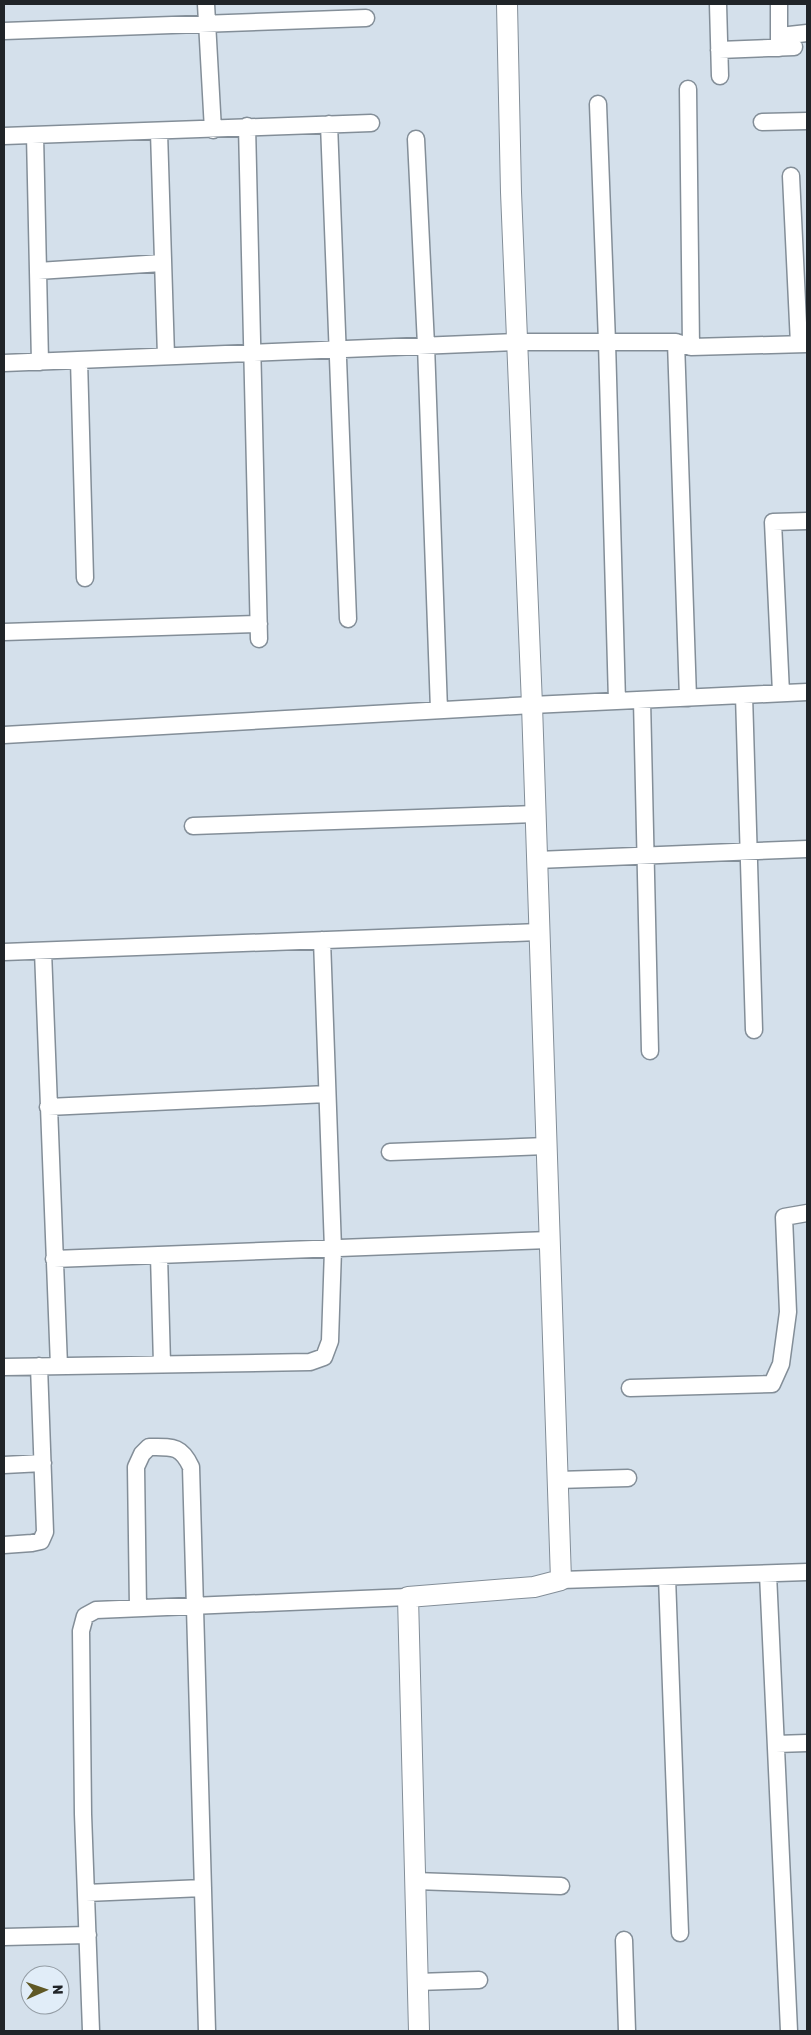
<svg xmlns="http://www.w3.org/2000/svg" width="811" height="2035" viewBox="0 0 811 2035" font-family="Rubik,sans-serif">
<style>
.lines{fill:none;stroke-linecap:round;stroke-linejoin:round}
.minor-casing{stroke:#838e98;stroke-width:19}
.tertiary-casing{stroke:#838e98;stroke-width:22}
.minor{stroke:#fff;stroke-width:16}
.tertiary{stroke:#fff;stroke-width:20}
</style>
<rect width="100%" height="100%" fill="#d4e0eb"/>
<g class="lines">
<defs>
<path id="minor" d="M206,4L213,130
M718,4L720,76
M779,4V48
M4,31L366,18
M780,36L807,33
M719,50L794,47
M688,89L691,347
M598,104L607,342L617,701
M762,122L807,121
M329,124L348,619
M247,126L259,639
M159,132L166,356
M35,135L40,362
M4,136L371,123
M416,139L426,345L439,710
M791,176L799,344
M38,271L162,263
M676,342L688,698
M79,360L85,578
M4,363L517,342H676L691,347L807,344
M4,632L259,624
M781,693L773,522L807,521
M744,695L754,1030
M642,700L650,1051
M4,735L532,705L807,692
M193,826L535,814
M537,860L807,849
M43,951L59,1366
M4,952L539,932
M48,1107L327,1094
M390,1152L546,1146
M159,1255L162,1364
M54,1259L549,1240
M4,1367L310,1362L324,1357L330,1341L333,1249L322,940
M630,1388L772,1384L781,1364L788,1312L784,1217L807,1213
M4,1465L43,1463
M557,1480L628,1478
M4,1545L32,1543L41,1541L45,1532L39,1366
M768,1574L789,2031
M667,1577L680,1933
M561,1580L807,1572
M138,1608L136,1467L142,1454L149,1447C172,1447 181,1445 191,1467L207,2031
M776,1744L807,1743
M415,1881L561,1886
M86,1893L203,1888
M4,1937L88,1935
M624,1940L627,2031
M417,1982L479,1980
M91,2031L83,1814L81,1631L85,1616L96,1610L408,1597"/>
<path id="tertiary" d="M419,2031L408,1597L534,1587L561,1580L532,705L511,192L507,4"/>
</defs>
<use href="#minor" class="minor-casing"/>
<use href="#tertiary" class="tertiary-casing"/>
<use href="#minor" class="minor"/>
<use href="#tertiary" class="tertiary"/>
</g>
<rect width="811" height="2035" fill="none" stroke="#202428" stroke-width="10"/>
<g transform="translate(45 1990) rotate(88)"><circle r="24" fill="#e1edf8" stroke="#949da5"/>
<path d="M0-4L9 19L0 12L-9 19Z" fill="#5f5825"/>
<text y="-8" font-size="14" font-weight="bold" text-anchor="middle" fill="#202428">N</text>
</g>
</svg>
